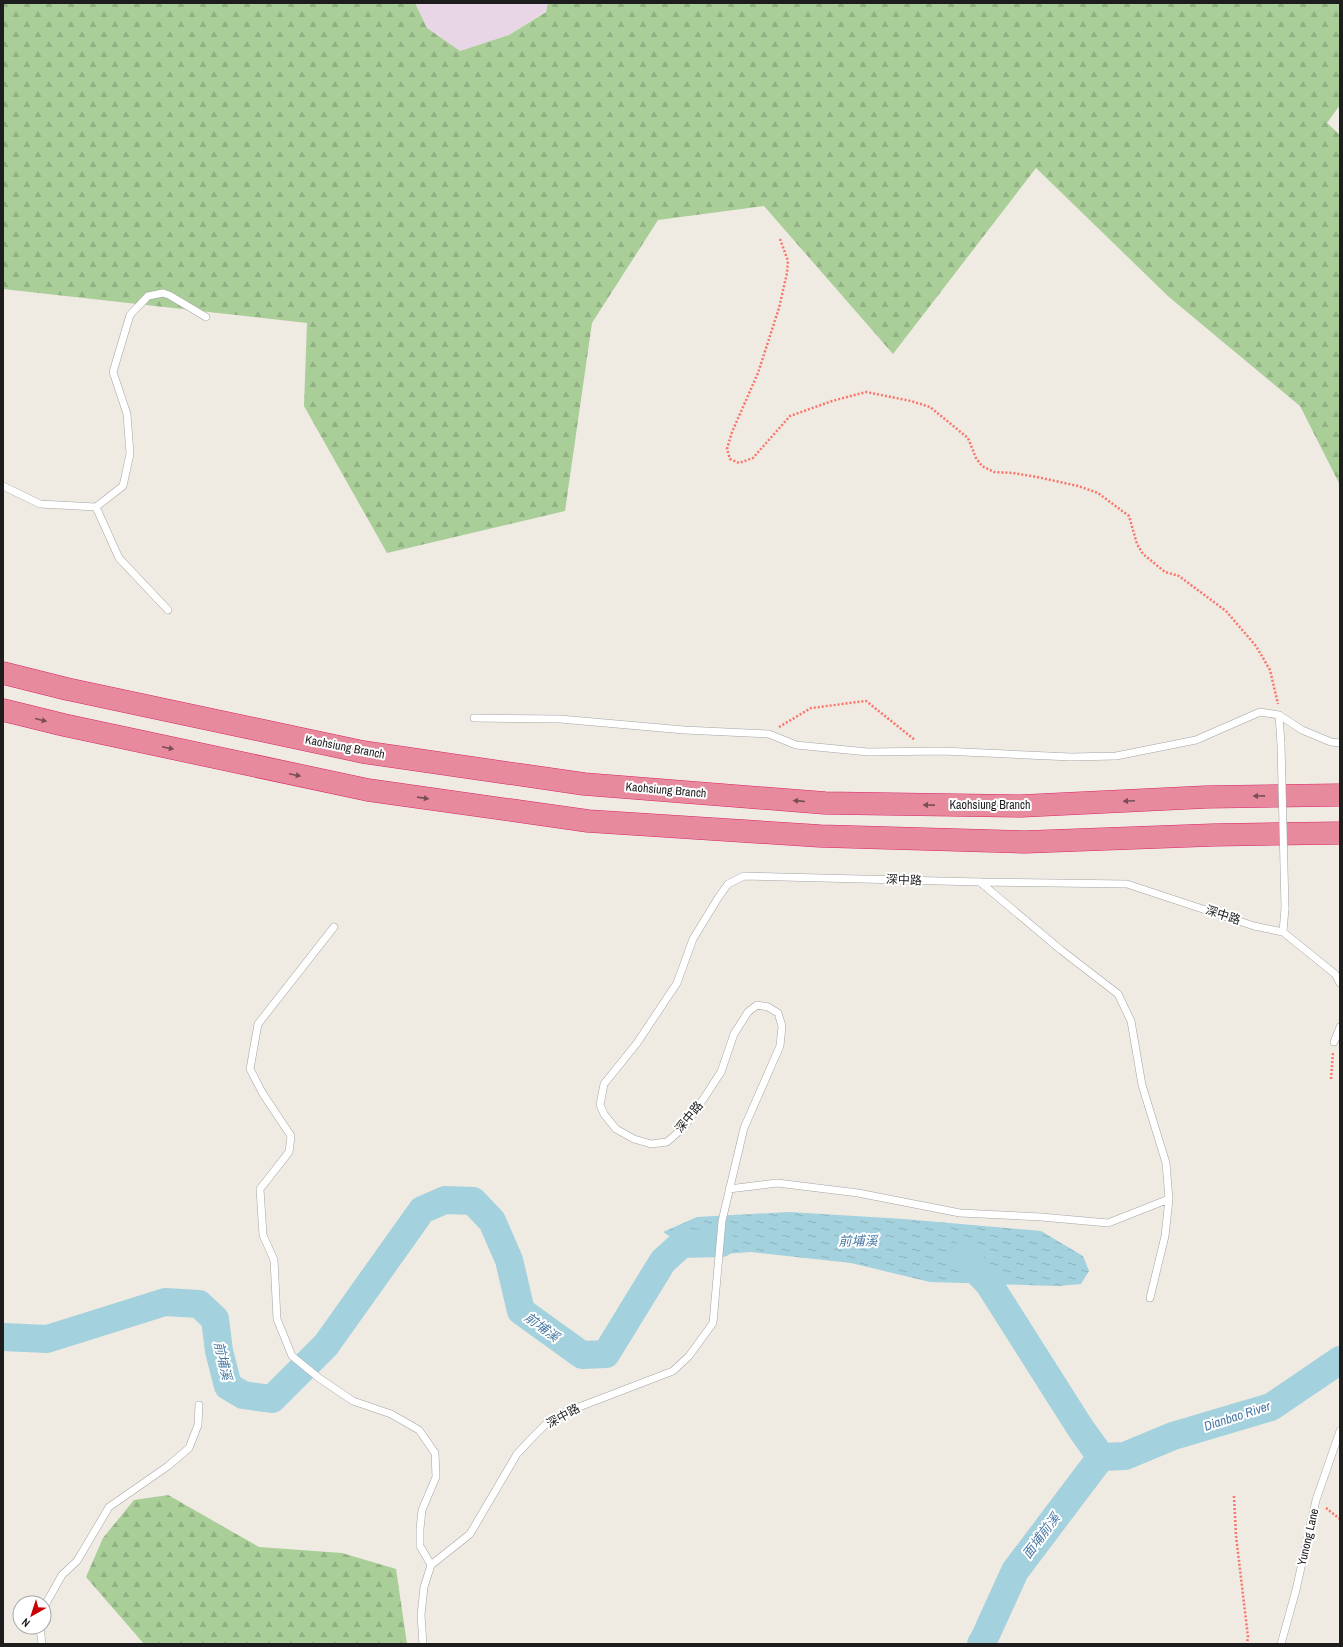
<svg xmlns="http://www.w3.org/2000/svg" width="1343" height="1647" viewBox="0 0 1343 1647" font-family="'Archivo Narrow','Noto Sans TC',sans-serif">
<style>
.industrial{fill:#e8d5e5}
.forest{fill:url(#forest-firs)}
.water{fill:url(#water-ripples)}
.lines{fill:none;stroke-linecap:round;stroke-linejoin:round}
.river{stroke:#a3d1dd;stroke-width:28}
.lane-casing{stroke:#a4a4a4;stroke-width:8}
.highway-casing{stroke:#da2366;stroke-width:23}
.path{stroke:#fa7469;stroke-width:2.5;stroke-dasharray:2 2;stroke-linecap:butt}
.lane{stroke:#fff;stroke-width:7}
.highway{stroke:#e78a9e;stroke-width:22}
.lane-bridge-casing{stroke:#a4a4a4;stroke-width:8;stroke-linecap:butt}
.lane-bridge{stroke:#fff;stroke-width:7}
.oneway{fill:#784e57}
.labels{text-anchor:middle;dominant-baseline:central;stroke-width:4;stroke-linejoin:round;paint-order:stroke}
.street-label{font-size:12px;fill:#1d1d1d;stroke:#fff}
.water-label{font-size:13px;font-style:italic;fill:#4779a5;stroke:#fff}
</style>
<defs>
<pattern id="forest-firs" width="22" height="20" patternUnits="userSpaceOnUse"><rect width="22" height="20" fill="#a9ce98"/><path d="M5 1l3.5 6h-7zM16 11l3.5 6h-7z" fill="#91b083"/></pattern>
<pattern id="water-ripples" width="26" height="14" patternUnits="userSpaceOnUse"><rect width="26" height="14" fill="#a3d1dd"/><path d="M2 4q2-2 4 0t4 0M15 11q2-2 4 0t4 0" fill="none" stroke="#8cb3bd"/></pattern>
</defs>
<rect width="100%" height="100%" fill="#efebe3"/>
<path class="industrial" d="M415,3H548L546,11L509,35L460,51L427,28Z"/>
<path class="forest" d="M3,3H415L427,28L460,51L509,35L546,12L548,3H1340V105L1327,123L1340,135V485L1300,406L1169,297L1036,168L893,354L764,206L658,220L592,323L565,511L387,553L304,406L307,323L3,289Z
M168,1495L259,1547L342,1553L396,1569L407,1644H144L86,1577L103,1538L134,1500Z"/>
<path class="water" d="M789,1212L904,1219L1041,1231L1083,1256L1089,1271L1081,1284L1058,1286L930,1282L851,1263L751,1252L697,1256L682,1244L663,1232L697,1217Z"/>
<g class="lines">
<path class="river" d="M963,1256L989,1284L1081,1429L1101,1457
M3,1337L47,1339L165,1302L199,1304L215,1319L219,1351L228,1386L243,1395L272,1399L326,1345L422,1210L445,1200L473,1201L492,1221L509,1260L521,1311L582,1355L606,1354L663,1261L682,1244L721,1243
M981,1644L984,1639L1015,1571L1101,1457L1125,1456L1173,1436L1271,1407L1340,1360"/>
<defs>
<path id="lane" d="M3,486L40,504L96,507L119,558L168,610
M96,507L123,486L130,454L127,414L113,372L130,315L148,296L163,293L169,295L206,317
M1279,715L1281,744
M474,718L560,719L684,730L769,734L796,745L868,752L942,751L1071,757L1116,756L1196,740L1260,712L1279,715L1302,730L1331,742L1340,743
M980,882L1061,950L1118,994L1131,1021L1142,1085L1166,1163L1169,1199L1165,1236L1150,1298
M334,927L258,1024L250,1069L263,1094L291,1136L289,1152L260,1189L263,1235L274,1260L277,1319L292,1356L319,1378L353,1401L391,1414L419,1430L435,1453L436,1477L422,1510L420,1529V1546L431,1565
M1283,932L1285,908
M1334,1042L1340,1027
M729,1189L777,1183L858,1193L960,1213L1041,1217L1108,1223L1169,1199
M44,1607L62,1575L77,1561L109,1507L168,1466L189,1448L198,1425L199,1405
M40,1627L42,1644
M423,1644L421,1615L424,1587L431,1565L470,1534L517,1454L530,1440L546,1424L566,1412L673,1371L689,1356L713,1323L722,1221L744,1128L780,1046L782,1026L778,1013L768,1007L757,1005L748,1012L734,1034L721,1072L706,1095L684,1127L667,1142L651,1144L634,1139L616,1129L604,1114L600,1105L604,1084L637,1043L677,983L693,939L718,898L728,884L744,876L980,882L1127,884L1254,926L1283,932L1335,974L1340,983
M1281,1644L1296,1590L1316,1500L1340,1431"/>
<path id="highway" d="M3,673L67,689L363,752L584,784L825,803L1021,806L1206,797L1340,795
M3,710L64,725L368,790L588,821L820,836L1024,842L1213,835L1340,833"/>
</defs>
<use href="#lane" class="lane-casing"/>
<use href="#highway" class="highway-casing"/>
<path class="path" d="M780,239L788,261L787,273L779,308L758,373L732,432L727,449L730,459L739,463L753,458L790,416L832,401L866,392L911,401L930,407L968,438L976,458L982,466L994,472L1013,473L1037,477L1078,486L1098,493L1129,516L1137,544L1143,554L1165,572L1179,576L1226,611L1256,646L1270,670L1278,704
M779,727L811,708L866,701L915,740
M1331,1079L1333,1052
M1234,1496L1236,1536L1248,1637L1247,1644
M1326,1508L1340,1519"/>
<use href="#lane" class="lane"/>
<use href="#highway" class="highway"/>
<defs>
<path id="lane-bridge" d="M1281,744L1285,908"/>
</defs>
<use href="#lane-bridge" class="lane-bridge-casing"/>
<use href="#lane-bridge" class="lane-bridge"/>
</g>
<defs><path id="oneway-solid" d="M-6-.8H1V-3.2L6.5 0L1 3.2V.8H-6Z"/></defs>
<g class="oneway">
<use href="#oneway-solid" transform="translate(41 720) rotate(14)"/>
<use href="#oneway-solid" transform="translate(168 748) rotate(12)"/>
<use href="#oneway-solid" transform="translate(295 775) rotate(12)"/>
<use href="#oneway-solid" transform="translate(1259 796) rotate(179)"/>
<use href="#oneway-solid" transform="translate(423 798) rotate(8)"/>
<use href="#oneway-solid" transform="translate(799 801) rotate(-175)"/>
<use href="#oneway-solid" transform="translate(1129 801) rotate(177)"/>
<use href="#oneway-solid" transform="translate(929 805) rotate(-179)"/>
</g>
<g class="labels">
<g class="street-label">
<text transform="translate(345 747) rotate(11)">Kaohsiung Branch</text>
<text transform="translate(666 790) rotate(5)">Kaohsiung Branch</text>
<text x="990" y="805">Kaohsiung Branch</text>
<text transform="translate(904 880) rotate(2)">深中路</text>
<text transform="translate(1223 915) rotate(18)">深中路</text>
<text transform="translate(689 1117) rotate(-51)">深中路</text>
<text transform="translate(563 1416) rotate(-29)">深中路</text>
<text transform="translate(1308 1537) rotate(-77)">Yunong Lane</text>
</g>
<g class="water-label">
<text transform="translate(858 1241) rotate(-1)">前埔溪</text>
<text transform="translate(542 1327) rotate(36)">前埔溪</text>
<text transform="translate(223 1361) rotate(77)">前埔溪</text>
<text transform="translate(1237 1416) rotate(-18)">Dianbao River</text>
<text transform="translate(1041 1536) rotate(-53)">面埔前溪</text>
</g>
</g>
<rect width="1343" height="1647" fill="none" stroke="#1d1d1d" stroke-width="8"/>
<g transform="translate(32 1615) rotate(219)"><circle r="19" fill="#ffffff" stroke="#a5a5a5"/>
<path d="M0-3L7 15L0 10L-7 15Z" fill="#cb0005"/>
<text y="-6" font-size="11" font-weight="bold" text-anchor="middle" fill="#1d1d1d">N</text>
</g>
</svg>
